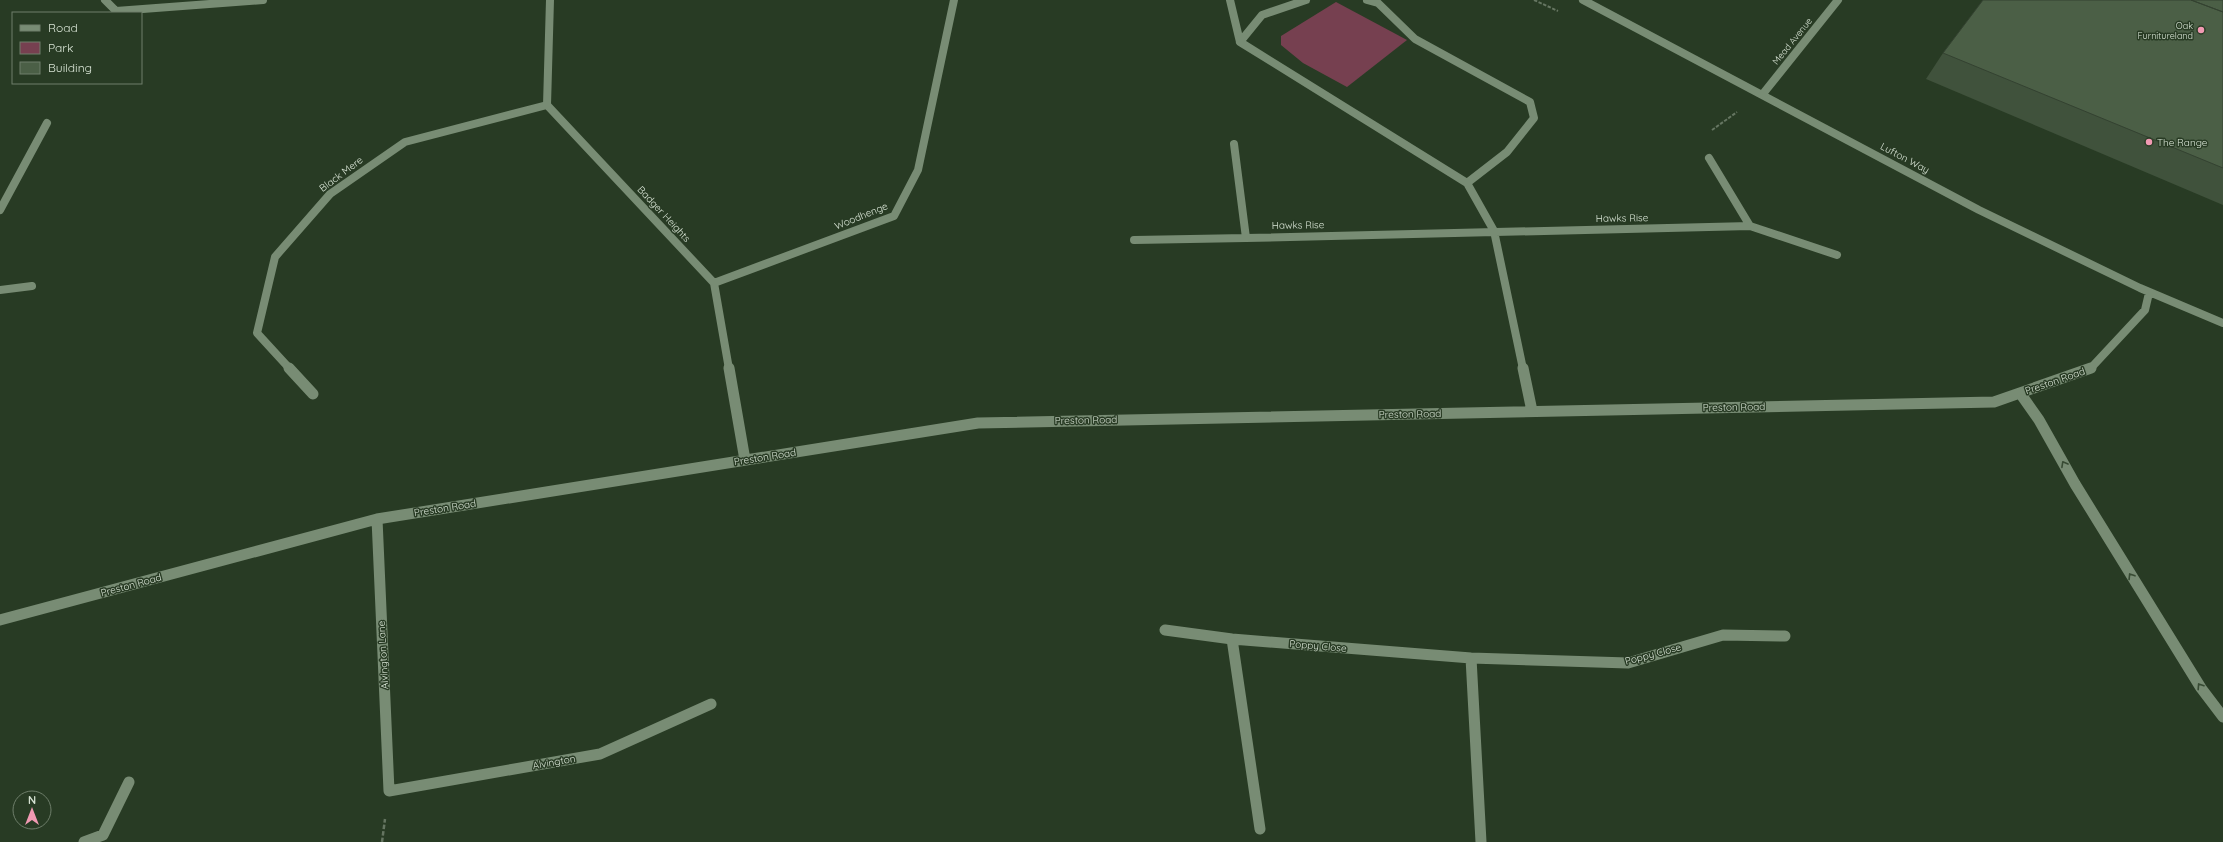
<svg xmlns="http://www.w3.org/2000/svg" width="2223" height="842" viewBox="0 0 2223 842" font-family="Quicksand,sans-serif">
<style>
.green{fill:#764050}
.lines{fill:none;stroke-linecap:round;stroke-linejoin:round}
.path-far1{stroke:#657561;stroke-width:2;stroke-dasharray:3.5 1.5;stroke-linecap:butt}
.path{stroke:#657561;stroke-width:2.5;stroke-dasharray:4.5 2;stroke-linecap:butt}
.minor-far1{stroke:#788c74;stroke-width:8}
.minor{stroke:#788c74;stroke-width:11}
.wall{fill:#40523c}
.building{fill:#4b5f46;stroke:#344231}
.oneway{stroke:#384b34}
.poi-dot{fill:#f19ab3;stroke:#283b24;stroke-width:1.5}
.labels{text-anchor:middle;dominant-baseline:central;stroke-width:3;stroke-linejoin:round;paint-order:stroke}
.far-poi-label{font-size:9px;fill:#d6e2d3;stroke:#283b24;text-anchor:end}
.far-street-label{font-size:9px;fill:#d6e2d3;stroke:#283b24}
.poi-label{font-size:10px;fill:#d6e2d3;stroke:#283b24;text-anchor:start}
.street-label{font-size:10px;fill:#d6e2d3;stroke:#283b24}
</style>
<rect width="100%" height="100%" fill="#283b24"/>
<path class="green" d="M1336,2L1407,40L1347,87L1303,63L1281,45V36Z"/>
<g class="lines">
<path class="path-far1" d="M1534,0L1558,11
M1712,130L1737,112"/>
<path class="path" d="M382,842L385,819"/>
<path class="minor-far1" d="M105,0L116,11L263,0
M550,0L547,105L714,283L729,369
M1230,0L1240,42L1467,183L1494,231L1523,369
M1367,0L1378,3L1415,39L1530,102L1534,118L1507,152L1467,183
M1583,0L1979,210L2140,288L2223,323
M1240,42L1262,15L1306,0
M1762,95L1838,0
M1709,158L1750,226L1837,255
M0,210L47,123
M1246,238L1750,226
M1134,240L1246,238L1234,144
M714,283L894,216L918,170L954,0
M0,290L32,286
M290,369L257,333L275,257L330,194L405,142L547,105
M2090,369L2145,310L2149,293"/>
<path class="minor" d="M289,368L313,394
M729,368L745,460
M1523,368L1532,411
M2020,393L2039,420L2075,484L2201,688L2223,717
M377,519L389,791L600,754L711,704
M0,620L377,519L978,423L1994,402L2091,368
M1165,630L1232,639L1471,658L1628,663L1723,635L1785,636
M1232,639L1260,829
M1471,658L1481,842
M84,842L103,835L129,782"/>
</g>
<path class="wall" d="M2223,0V205L1926,79L1943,53Z"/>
<path class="building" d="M1983,0H2191L2223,12V168L1943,53Z
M2191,0H2223V12Z"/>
<defs><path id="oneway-chevron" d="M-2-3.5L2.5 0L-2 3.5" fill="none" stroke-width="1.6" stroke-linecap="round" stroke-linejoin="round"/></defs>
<g class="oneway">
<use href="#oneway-chevron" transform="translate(2064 464) rotate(-119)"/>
<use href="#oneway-chevron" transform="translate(2131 576) rotate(-122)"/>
<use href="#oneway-chevron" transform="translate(2200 686) rotate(-123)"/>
</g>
<g class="poi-dot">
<circle cx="2201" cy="30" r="4"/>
<circle cx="2149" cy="142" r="4"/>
</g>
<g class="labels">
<g class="far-poi-label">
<text x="2193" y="25">Oak<tspan x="2193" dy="10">Furnitureland</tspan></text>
</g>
<g class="far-street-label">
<text transform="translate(1792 41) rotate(-51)">Mead Avenue</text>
</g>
<g class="poi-label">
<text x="2157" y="142">The Range</text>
</g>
<g class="street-label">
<text transform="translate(1905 158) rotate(28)">Lufton Way</text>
<text transform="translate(341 174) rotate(-37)">Black Mere</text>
<text transform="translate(664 214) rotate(47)">Badger Heights</text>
<text transform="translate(861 216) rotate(-22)">Woodhenge</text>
<text transform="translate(1622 218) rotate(-1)">Hawks Rise</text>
<text transform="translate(1298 225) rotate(-1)">Hawks Rise</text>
<text transform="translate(2055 381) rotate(-19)">Preston Road</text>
<text transform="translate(1734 407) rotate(-1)">Preston Road</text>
<text transform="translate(1410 414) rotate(-1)">Preston Road</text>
<text transform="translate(1086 420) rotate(-1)">Preston Road</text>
<text transform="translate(765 457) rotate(-9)">Preston Road</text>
<text transform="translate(445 508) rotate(-9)">Preston Road</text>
<text transform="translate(131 585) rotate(-15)">Preston Road</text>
<text transform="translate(1318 646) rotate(5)">Poppy Close</text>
<text transform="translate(1653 654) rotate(-15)">Poppy Close</text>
<text transform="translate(383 655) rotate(-93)">Alvington Lane</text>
<text transform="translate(554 762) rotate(-10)">Alvington</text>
</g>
</g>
<rect x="12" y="12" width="130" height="72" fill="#283b24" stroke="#6e7e6a"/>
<rect x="20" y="25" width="20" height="6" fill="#788c74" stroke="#6e7e6a"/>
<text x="48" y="32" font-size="12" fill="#d6e2d3">Road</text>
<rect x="20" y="42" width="20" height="12" fill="#764050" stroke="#6e7e6a"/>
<text x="48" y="52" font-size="12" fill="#d6e2d3">Park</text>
<rect x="20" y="62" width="20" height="12" fill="#4b5f46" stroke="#6e7e6a"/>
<text x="48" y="72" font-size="12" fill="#d6e2d3">Building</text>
<g transform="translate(32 810)"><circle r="19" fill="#283b24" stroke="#6e7e6a"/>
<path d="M0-3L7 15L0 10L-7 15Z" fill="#f19ab3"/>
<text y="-6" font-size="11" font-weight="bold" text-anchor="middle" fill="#d6e2d3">N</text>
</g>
</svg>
